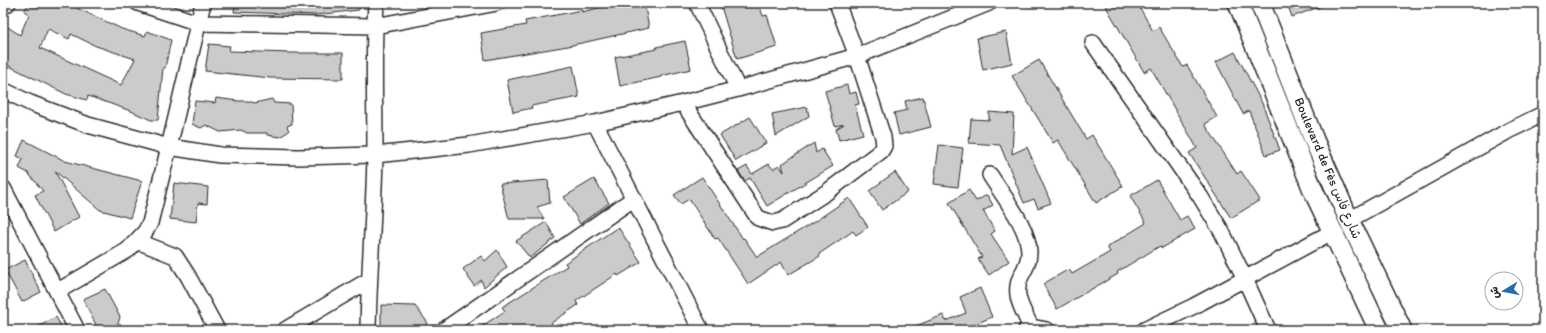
<svg xmlns="http://www.w3.org/2000/svg" width="1546" height="333" viewBox="0 0 1546 333" font-family="Itim,'Playpen Sans Arabic',sans-serif">
<style>
.building{fill:#cbcbcb;stroke:#2b2b2b;fill-rule:evenodd}
.lines{fill:none;stroke-linecap:round;stroke-linejoin:round}
.minor-casing{stroke:#2b2b2b;stroke-width:18}
.major-casing{stroke:#2b2b2b;stroke-width:22}
.minor{stroke:#fff;stroke-width:15}
.major{stroke:#fff;stroke-width:19}
.labels{text-anchor:middle;dominant-baseline:central;stroke-width:3;stroke-linejoin:round;paint-order:stroke}
.street-label{font-size:13px;fill:#2b2b2b;stroke:#fff}
</style>
<rect width="100%" height="100%" fill="#fff"/>
<filter id="ink" filterUnits="userSpaceOnUse"><feTurbulence type="fractalNoise" baseFrequency=".025" numOctaves="2"/><feDisplacementMap in="SourceGraphic" scale="8" xChannelSelector="R" yChannelSelector="G"/><feConvolveMatrix kernelMatrix="1 2 1 2 8 2 1 2 1" color-interpolation-filters="sRGB"/></filter>
<g filter="url(#ink)">
<path class="building" d="M29,3H66L122,29L145,36L147,31L171,40L165,68H163L158,120H151L131,111L88,96L87,100L66,94L3,63V24L20,35L29,14L24,11ZM48,29L69,39L71,34L96,46L135,59L121,85L40,48Z
M235,3H359V10L316,15L234,12Z
M618,3H644L649,28L568,46L485,60L481,33L526,25L525,21L582,10V12Z
M720,3H749L750,7L759,4L763,16L767,15L777,47L737,59Z
M1104,3H1137L1153,31L1159,27L1183,67L1187,65L1217,117L1205,124L1237,174L1241,171L1260,200L1231,218L1189,153L1197,148L1151,68L1144,72Z
M1287,3H1326L1327,4L1292,17Z
M1006,32L1012,63L983,70L977,38Z
M685,41L691,69L661,76V77L620,86L615,57L657,49L656,47Z
M209,44L230,46L229,51L291,53H343V79L270,78L205,71Z
M1235,52L1262,103L1280,150L1266,155L1249,111L1243,114L1216,62Z
M1039,60L1086,139L1092,135L1123,186L1096,203L1058,140L1053,143L1012,76Z
M573,66L579,97L531,106L532,108L513,112L507,80Z
M847,85L849,94L856,92L859,104L855,105L863,134L839,140L836,129L844,124L835,126L825,91Z
M923,97L931,127L899,135L894,113L907,110L905,101Z
M216,98L238,101H248L255,103L272,99L274,103L291,104L292,124L287,126L289,131L280,137L267,135V133H247L241,130L220,132L206,125L201,128L192,124L195,101L215,103Z
M807,107L809,116L776,136L772,114Z
M989,112L1014,114L1012,154L1027,147L1051,203L1038,208L1034,199L1024,203L1000,145L969,143L971,119L989,120Z
M750,117L766,143L736,161L720,135Z
M24,140L65,161L142,181L130,218L100,210L55,171L79,217L54,232L35,195L43,191L28,173L19,168L23,159L17,156Z
M814,143L816,153L822,149L833,166L767,206L750,178L745,181L738,171L747,166L752,174L769,164L773,169L779,165L784,172L782,164Z
M939,145L963,148L958,187L934,184Z
M895,172L908,192L882,210L869,191Z
M702,177L743,239L744,238L757,257L817,220L849,198L868,227L856,235L853,231L819,254L820,256L788,275L781,262L748,284L718,238L715,239L689,199L681,204L674,195Z
M594,179L609,203L580,224L564,197Z
M548,180L550,203L537,207L544,219H509L500,184Z
M1157,180L1180,220L1187,216L1195,229L1162,248L1160,246L1117,272L1118,274L1057,309L1043,284L1069,269L1072,274L1110,252L1107,247L1146,223L1130,196Z
M174,183L208,187L207,204L198,203L196,222L170,219Z
M969,190L976,201L987,195L993,205L983,211L995,231L991,234L1009,261L989,275L978,259L982,257L949,203Z
M546,222L555,238L530,258L516,241Z
M618,227L641,262L618,276L617,274L576,301L578,305L551,323L556,330H476L505,311L502,307L567,266L565,263Z
M497,250L507,267L484,287L481,280L474,286L463,269L481,256L485,261Z
M25,260L41,292L22,302L5,270Z
M980,288L992,317L961,330H906L943,315L946,321L966,313L960,297Z
M105,289L120,317L116,330L98,329L83,299Z
M381,305L415,306L428,323L418,330H381Z
M56,317L63,330H32Z"/>
<g class="lines">
<defs>
<path id="minor" d="M138,3L198,23L375,26L497,3
M697,3L738,89
M3,7L8,3
M1093,43L1200,196L1222,232L1245,279L1268,330
M3,90L30,103L88,125L169,147L220,155L298,157L375,155L469,145L595,123L683,103L738,89L857,56L989,3
M683,103L758,218L773,223L782,221L827,192L881,151L884,146L883,137L857,56L837,3
M595,123L701,330
M990,175C1003,196 1030,229 1029,253C1029,262 1025,269 1021,276C1012,295 1023,310 1031,327V330
M3,188L77,330
M1349,220L1510,130L1543,114
M137,241L175,256L188,276L217,330
M58,291L128,250L145,232L150,223L169,147L203,3
M285,330L369,280
M368,330C369,271 374,213 375,154C375,104 373,54 376,3
M444,330L633,199
M1026,330L1031,327L1047,330
M1144,330L1194,306L1332,232"/>
<path id="major" d="M1238,3L1313,190L1379,330
M1260,3L1314,140L1349,220L1402,330"/>
</defs>
<use href="#minor" class="minor-casing"/>
<use href="#major" class="major-casing"/>
<use href="#minor" class="minor"/>
<use href="#major" class="major"/>
</g>
</g>
<g class="labels">
<g class="street-label">
<text transform="translate(1328 168) rotate(67)">Boulevard de Fès شارع فاس</text>
</g>
</g>
<rect width="1546" height="333" fill="none" stroke="#fff" stroke-width="16"/>
<rect x="8" y="8" width="1530" height="317" fill="none" stroke="#2b2b2b" stroke-width="1.5" filter="url(#ink)"/>
<g transform="translate(1504 291) rotate(260)"><circle r="19" fill="#ffffff" stroke="#aaaaaa"/>
<path d="M0-3L7 15L0 10L-7 15Z" fill="#1f6fb2"/>
<text y="-6" font-size="11" font-weight="bold" text-anchor="middle" fill="#2b2b2b">ش</text>
</g>
</svg>
